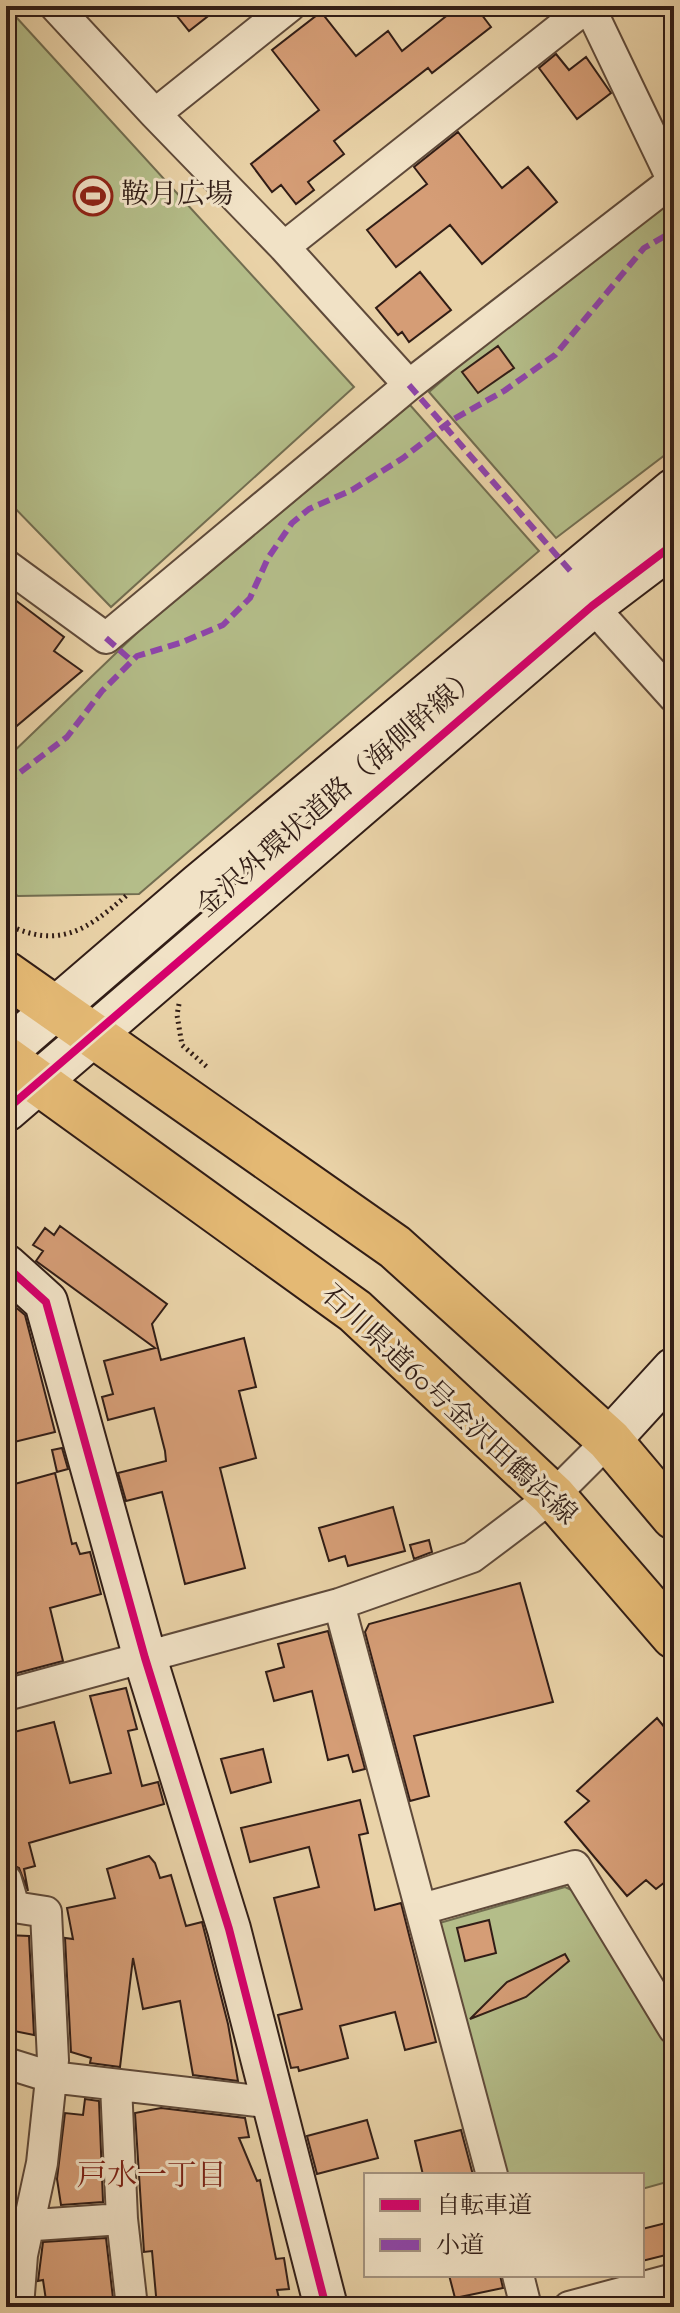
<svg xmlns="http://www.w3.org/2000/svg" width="680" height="2313" viewBox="0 0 680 2313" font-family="'Sorts Mill Goudy','Noto Serif JP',serif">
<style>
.green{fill:#b4bd89;stroke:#726d50;stroke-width:2}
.building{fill:#d59d76;stroke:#311d16;stroke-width:2}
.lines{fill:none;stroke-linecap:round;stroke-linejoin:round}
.street-casing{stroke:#5f4a3a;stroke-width:34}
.secondary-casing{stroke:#311d16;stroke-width:46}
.primary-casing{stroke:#311d16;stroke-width:48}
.path{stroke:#311d16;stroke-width:5;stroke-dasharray:2 4;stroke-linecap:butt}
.street{stroke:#f1e2c6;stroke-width:30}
.secondary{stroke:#f1e2c6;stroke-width:42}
.primary{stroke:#e4b974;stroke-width:44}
.quiet{stroke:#8e44ad;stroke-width:6;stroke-dasharray:12 6;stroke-linecap:butt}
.cycleway-casing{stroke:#f1e2c6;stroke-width:13}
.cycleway{stroke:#d6006c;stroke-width:8}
.labels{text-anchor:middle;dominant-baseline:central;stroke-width:6;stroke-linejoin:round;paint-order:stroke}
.poi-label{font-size:28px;fill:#311d16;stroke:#f1e2c6;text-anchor:start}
.street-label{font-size:28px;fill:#311d16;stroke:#f1e2c6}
.neighbourhood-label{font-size:30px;fill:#7a1f14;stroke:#f1e2c6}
</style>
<rect width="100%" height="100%" fill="#e9d2a7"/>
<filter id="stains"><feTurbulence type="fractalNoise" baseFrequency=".0025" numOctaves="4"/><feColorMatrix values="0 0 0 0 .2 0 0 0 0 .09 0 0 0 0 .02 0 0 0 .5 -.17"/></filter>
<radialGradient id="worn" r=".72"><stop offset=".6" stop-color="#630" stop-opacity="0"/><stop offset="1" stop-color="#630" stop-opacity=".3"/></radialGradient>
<path class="green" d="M6,6L354,387L111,607L6,499Z
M674,200V448L556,538L429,392L497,333Z
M410,405L539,551L139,894L18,896L6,888V759L140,630Z
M565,1887L578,1893L674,2053V2180L642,2189V2175H506L436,1924Z"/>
<path class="building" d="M169,6H221L189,31Z
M459,6H475L491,27L432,73L428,68L334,141L344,154L308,182L314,190L296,204L281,185L272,192L251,164L319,110L272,50L321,12L356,56L388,31L402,51Z
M556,54L569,70L586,57L611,93L577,119L539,68Z
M458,132L502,188L528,167L557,202L482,264L450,225L396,267L367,230L427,184L414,167Z
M420,272L451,310L409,342L402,332L398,335L376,308Z
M498,346L514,368L478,393L462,372Z
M6,593L64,637L54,651L82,671L6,735Z
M60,1226L167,1304L152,1324L161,1360L244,1338L256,1387L239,1391L256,1458L220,1468L245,1568L185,1584L162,1492L126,1501L118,1473L166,1461L165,1451L154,1408L108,1420L102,1397L113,1394L104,1361L155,1348L36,1261L43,1251L33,1245L45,1228L54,1235Z
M13,1305L25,1315L55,1432L6,1444V1306Z
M62,1448L68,1469L57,1472L52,1450Z
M55,1473L72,1544L76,1543L80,1554L90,1552L101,1594L50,1608L63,1661L6,1676V1517L15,1516L9,1493L13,1492L11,1485Z
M393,1507L405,1551L348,1566L345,1556L329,1561L319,1528Z
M429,1540L432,1552L414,1559L410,1545Z
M520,1583L553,1702L414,1736L429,1796L410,1801L365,1632L369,1624Z
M328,1631L365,1769L353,1772L348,1755L328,1760L312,1691L274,1701L266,1672L284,1667L278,1644Z
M126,1688L137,1729L128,1731L142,1786L158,1782L164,1804L29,1843L35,1866L24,1869L28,1891L19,1868L6,1862V1734L54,1722L70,1783L111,1773L90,1696Z
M657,1718L674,1739V1875L656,1889L646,1880L627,1896L565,1822L589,1801L577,1791Z
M263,1749L271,1782L231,1793L221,1759Z
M360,1800L368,1833L359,1835L375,1910L401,1903L436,2042L405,2050L395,2012L340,2026L348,2058L299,2071L298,2067L291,2068L278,2015L302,2009L274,1898L319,1887L309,1847L250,1862L241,1828Z
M149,1856L155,1863L160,1878L171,1875L186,1926L202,1922L228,2024L238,2081L193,2075L180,2001L143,2009L133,1958L120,2067L90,2063L91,2058L71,2052L65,1938L73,1939L67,1908L115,1898L107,1869Z
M489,1920L496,1953L465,1961L457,1928Z
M6,1935L29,1936L34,2035L14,2031V2027L6,2026Z
M565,1954L569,1961L526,1997L470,2019L507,1982Z
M85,2099L99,2101L103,2202L61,2205L57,2179L65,2113L83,2115Z
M161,2108L245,2118L249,2137L239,2138L257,2181L260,2180L276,2259L284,2258L289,2289L277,2290L281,2307H157L152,2251L144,2252L135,2113Z
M367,2120L378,2158L317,2174L307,2136Z
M461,2130L473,2175H423L415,2141Z
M670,2222L674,2253L642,2261V2229Z
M106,2238L114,2307H47L43,2280L38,2281L43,2242Z
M449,2275H500L503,2288L455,2298Z"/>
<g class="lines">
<defs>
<path id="street" d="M55,6L155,114L290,6
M589,6L673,181
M155,114L284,247L588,6
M284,247L409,385
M6,565L106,638L409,385L674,180
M592,606L674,697
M339,1604L492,2175
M6,1695L339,1604L472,1557L553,1496L609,1440
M6,1880L14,1907L46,1912L53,2060L42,2163L22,2255L18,2307
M422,1909L575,1866L674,2029
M6,2063L51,2077L274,2103
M116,2085L122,2219L132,2307
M6,2227L122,2219
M518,2275L526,2307
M569,2307L674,2279"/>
<path id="secondary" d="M6,1051L199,885L674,490
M6,1110L592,606L674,544
M6,1266L46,1302L145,1658L229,1929L326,2307
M609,1440L674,1369"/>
<path id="primary" d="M6,974L395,1247L609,1440L674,1517
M6,1059L355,1311L553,1496L674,1636"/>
</defs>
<use href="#street" class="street-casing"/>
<use href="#secondary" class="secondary-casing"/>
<use href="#primary" class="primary-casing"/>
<path class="path" d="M6,924C59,950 87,930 127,895
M179,1004L177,1015L182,1045L207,1067"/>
<use href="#street" class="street"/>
<use href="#secondary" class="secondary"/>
<use href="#primary" class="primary"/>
<path class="quiet" d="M409,385L573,574
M106,638L132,661
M6,783L67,737L102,691L137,656L180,643L223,625L250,598L268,558L292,523L309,509L352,490L403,458L452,420L504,391L555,355L644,248L674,231"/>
<defs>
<path id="cycleway" d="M6,1110L592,606L674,544
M6,1266L46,1302L145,1658L229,1929L326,2307"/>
</defs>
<use href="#cycleway" class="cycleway-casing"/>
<use href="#cycleway" class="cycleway"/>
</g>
<defs>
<symbol id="stadium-ring" viewBox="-11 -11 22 22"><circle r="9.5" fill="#f1e2c6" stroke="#8f2418" stroke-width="1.5"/><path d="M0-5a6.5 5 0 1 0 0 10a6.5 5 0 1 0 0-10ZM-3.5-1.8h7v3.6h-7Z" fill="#8f2418"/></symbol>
</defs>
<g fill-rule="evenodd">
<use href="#stadium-ring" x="71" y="174" width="44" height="44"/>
</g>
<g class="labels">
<g class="poi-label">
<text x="121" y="196">鞍月広場</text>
</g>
<g class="street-label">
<text transform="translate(339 793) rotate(-41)">金沢外環状道路（海側幹線）</text>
<text transform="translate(448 1406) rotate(43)">石川県道60号金沢田鶴浜線</text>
</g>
<g class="neighbourhood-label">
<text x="152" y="2177">戸水一丁目</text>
</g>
</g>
<rect width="680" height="2313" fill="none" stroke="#e9d2a7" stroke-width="32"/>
<rect x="8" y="8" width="664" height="2297" fill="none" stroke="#311d16" stroke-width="4"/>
<rect x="16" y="16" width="648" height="2281" fill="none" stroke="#311d16" stroke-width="2"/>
<rect x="364" y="2173" width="280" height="104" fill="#f1e2c6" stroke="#a49380" stroke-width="2"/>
<rect x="380" y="2199" width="40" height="12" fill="#d6006c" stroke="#a49380" stroke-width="2"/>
<text x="436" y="2213" font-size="24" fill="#311d16">自転車道</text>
<rect x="380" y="2239" width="40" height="12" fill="#8e44ad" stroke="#a49380" stroke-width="2"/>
<text x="436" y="2253" font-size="24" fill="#311d16">小道</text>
<rect width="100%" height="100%" filter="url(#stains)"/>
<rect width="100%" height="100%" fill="url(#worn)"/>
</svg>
